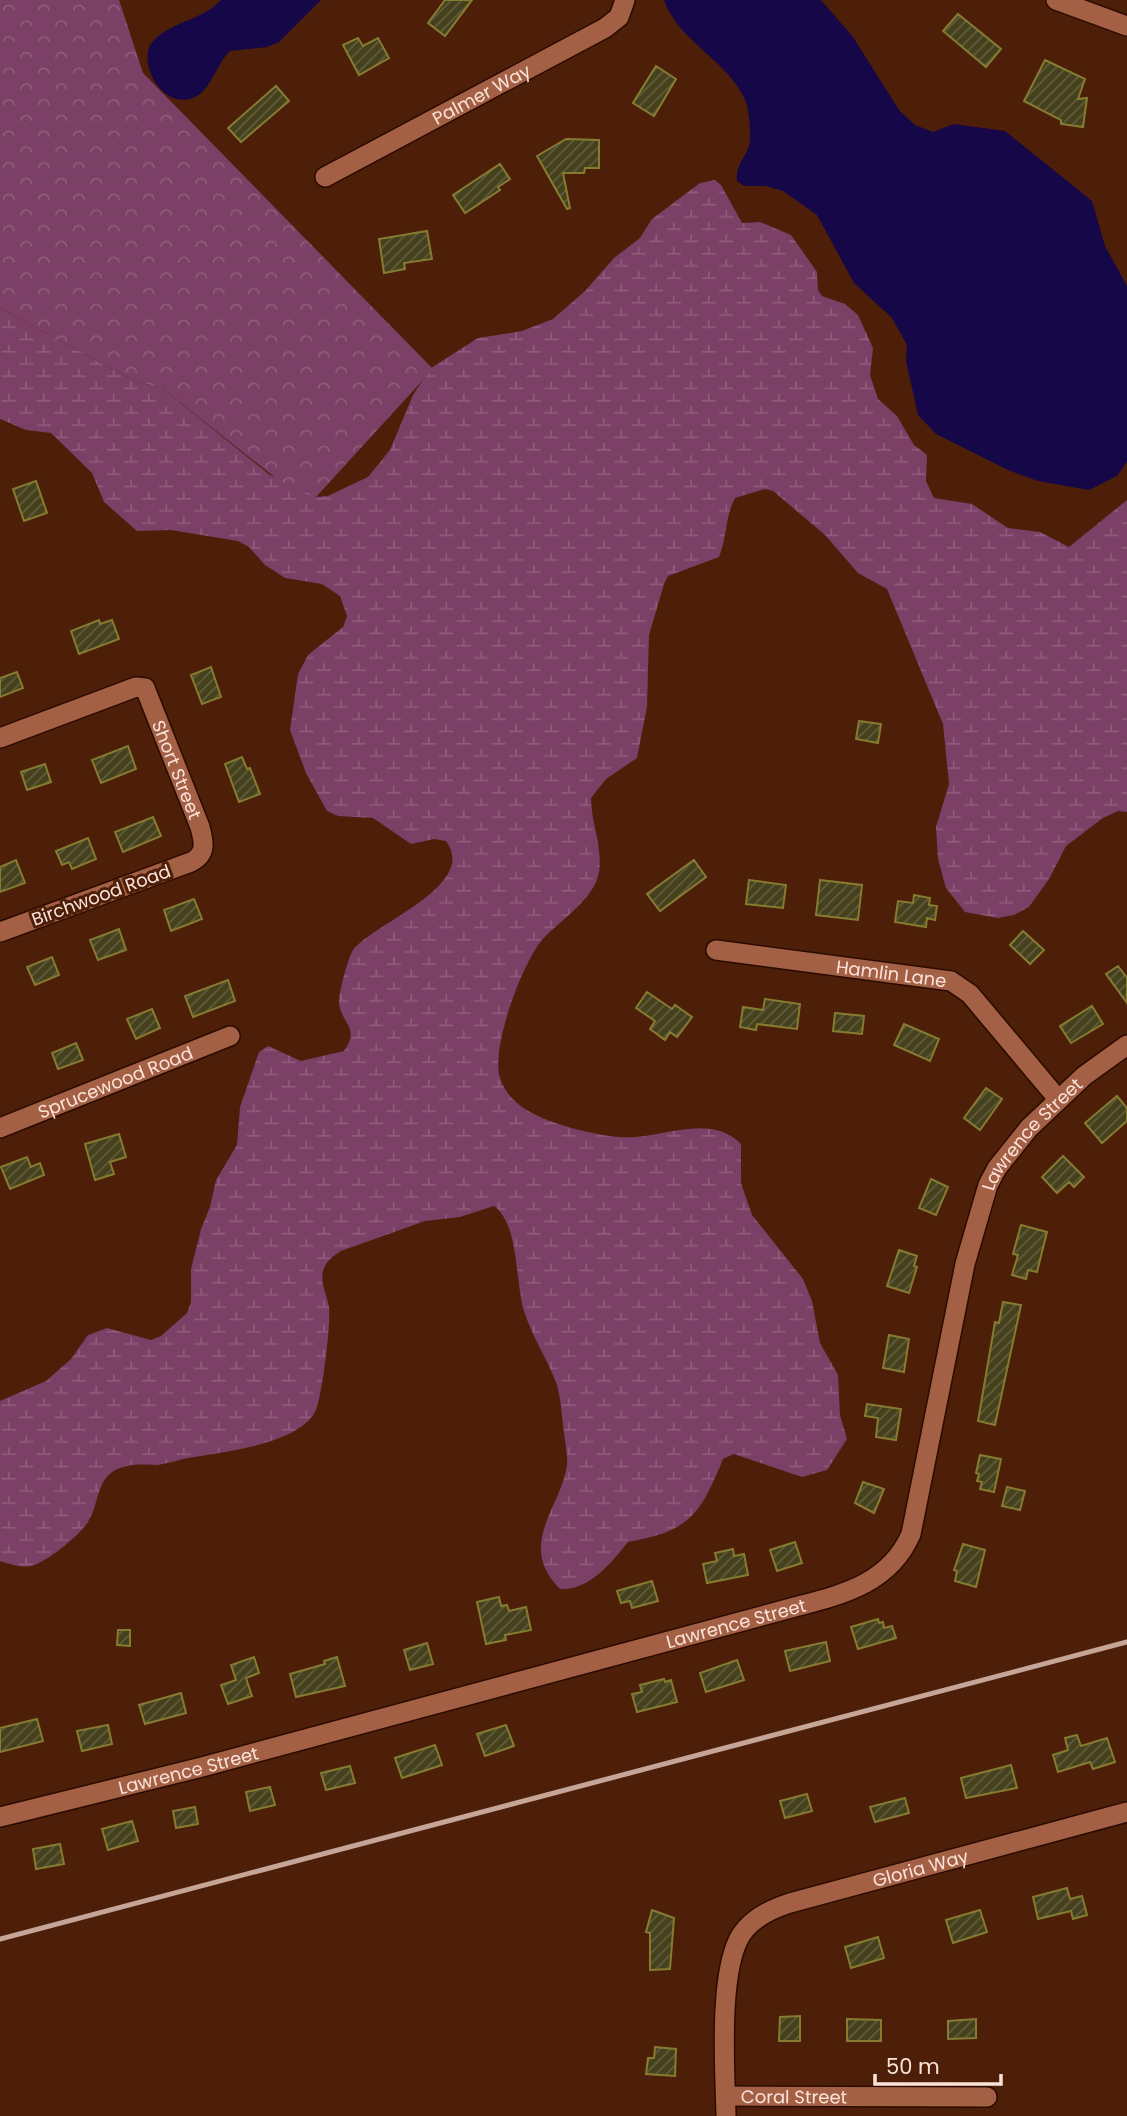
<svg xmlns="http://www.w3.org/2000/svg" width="1127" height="2116" viewBox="0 0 1127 2116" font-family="Poppins,sans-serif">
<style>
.wetland{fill:url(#wetland-marsh)}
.park{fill:url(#park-crowns)}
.water{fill:#160748}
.building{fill:url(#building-hatch);stroke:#857c31;stroke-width:2}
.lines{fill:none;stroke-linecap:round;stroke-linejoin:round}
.minor-casing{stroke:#2b0b00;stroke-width:22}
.minor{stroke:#a46045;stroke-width:19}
.rail{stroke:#c4a598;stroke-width:5}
.labels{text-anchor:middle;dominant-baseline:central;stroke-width:6;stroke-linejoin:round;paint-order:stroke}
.street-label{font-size:18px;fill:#fbe3da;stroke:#4d1e08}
</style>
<defs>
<pattern id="wetland-marsh" width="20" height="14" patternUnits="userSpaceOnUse" patternTransform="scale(1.75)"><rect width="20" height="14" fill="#7c3f66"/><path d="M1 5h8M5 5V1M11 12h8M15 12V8" fill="none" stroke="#905b7b"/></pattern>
<pattern id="park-crowns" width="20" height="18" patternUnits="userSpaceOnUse" patternTransform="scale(1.75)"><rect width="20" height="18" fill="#7c3f66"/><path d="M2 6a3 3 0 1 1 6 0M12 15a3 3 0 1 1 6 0" fill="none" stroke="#905b7b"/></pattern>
<pattern id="building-hatch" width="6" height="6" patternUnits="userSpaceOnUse" patternTransform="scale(1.75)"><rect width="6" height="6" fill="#45411d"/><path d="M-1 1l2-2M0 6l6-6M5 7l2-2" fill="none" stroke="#615c3d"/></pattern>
</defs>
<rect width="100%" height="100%" fill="#4d1e08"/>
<path class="wetland" d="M715,180L721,185L742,223L760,222L791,235L817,272L818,290L822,296L845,304L858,315L873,348L870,375L878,399L897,416L914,445L927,455L926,481L934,498L972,504L1008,528L1040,532L1069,547L1127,500V812L1118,811L1103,818L1066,846L1049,879L1029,907L1014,915L998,918L965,912L946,888L938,859L936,827L949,784L943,724L887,589L858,573L825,535L773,491L765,489L735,498C725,517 727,537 719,557L668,576L664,584L649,635L647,707L637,758L606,779L591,798C591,822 603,848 599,872C595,899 559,921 542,940C522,964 493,1043 499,1074C501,1084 508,1095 515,1101C534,1121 592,1135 619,1137C659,1141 708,1111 741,1144V1183L752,1215L803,1279L812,1301L820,1343L838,1375L840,1415L847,1439L827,1470L802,1477L734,1454L723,1459C700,1515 690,1531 628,1542C611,1563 589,1591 560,1589C516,1545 561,1508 567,1465C568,1455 565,1443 564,1433C562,1417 561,1400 557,1385C548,1360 532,1337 524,1311C515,1281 519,1224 494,1206L460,1217L425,1221L341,1251C333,1256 326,1261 323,1271C320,1283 327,1295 329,1307C331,1324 322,1398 315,1412C297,1445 221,1452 188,1458C178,1460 167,1464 156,1465C142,1465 134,1463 120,1468C96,1477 100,1501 89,1520C83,1533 46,1563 31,1566C21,1568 10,1564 0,1561V1401L46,1381L71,1359L88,1335L107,1328L151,1340L161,1336L187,1313L191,1302V1269L201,1229L210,1207L216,1180L237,1145L240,1107L259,1052L268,1046L301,1061L344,1051C361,1027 340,1023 339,1002C338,995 349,955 353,950C376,922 479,885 446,841L434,839L411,844L373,818L338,816L327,811L306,773L290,730L298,674L308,655L343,627L347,616L340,596L322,584L285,578L265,565L249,547L238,541L171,530L137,531L104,502L92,473L51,433L26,430L0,419V308L130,379L163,389L270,475L316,497L328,496L368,477L390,450L413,395L431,368L478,338L522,331L553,319L585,291L614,258L640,238L652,219L700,183Z"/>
<path class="park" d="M0,0H119L143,73L433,369L316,497L291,490L163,389L130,379L0,308Z"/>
<path class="water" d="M221,0H321L279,42L267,47L230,51C213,67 209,106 176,99C167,96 160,90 155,82C148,70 145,58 150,45C168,21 201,22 221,0Z
M664,0H821L853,37L899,110L915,125L933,132L954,124L1005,131L1092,201L1105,246L1127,286V462L1117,476L1089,490L1038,481L1008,470L936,434L918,415L906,361L907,345L892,318L854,283L817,215L783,191L766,186H744L737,181C735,167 745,158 749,146C752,137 749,111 746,102C729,60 679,43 664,0Z"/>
<path class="building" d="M445,0H472L445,36L428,23Z
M958,14L1001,49L986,67L943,31Z
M358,38L363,46L378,38L389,58L359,75L343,45Z
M1045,60L1085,79L1078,99L1087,98L1083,127L1061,124V120L1024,101Z
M656,66L676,79L654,116L633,103Z
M276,86L289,101L241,142L228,128Z
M566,139L599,140V168H585L584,173H563L570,208L567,209L537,156Z
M500,164L510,179L498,187L500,190L465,213L453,195Z
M427,231L432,259L404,263L405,269L384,273L379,239Z
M36,481L47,513L24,521L13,489Z
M99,620L100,624L112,620L119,639L79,654L71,631Z
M211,667L221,697L202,704L191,675Z
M17,672L23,688L0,697V678Z
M859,721L881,724L878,743L856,739Z
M128,746L136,769L101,783L92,760Z
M242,757L247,769L250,768L260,794L239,802L225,764Z
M45,764L51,782L27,790L21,772Z
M153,817L161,836L123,852L115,832Z
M88,838L96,859L72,869L69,862L62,865L56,851Z
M16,860L25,883L0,892V867Z
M694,860L706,877L660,911L647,894Z
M749,880L786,885L783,908L746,904Z
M820,880L862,885L858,920L816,915Z
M914,895L930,898L929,905L937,906L935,920L927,918L926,927L895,922L898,901L913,903Z
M194,899L202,919L171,931L164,910Z
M119,929L126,950L98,960L90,940Z
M1023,931L1044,950L1030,964L1010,945Z
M52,957L59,975L35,985L27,967Z
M1118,966L1127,978V1003L1106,974Z
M228,980L235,1001L193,1017L185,996Z
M647,992L672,1009L675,1005L692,1017L677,1037L670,1032L665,1040L650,1029L655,1021L636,1008Z
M765,999L800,1004L797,1029L757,1024L756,1030L740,1027L743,1007L763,1010Z
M1092,1006L1103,1024L1071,1043L1060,1026Z
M152,1009L160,1028L136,1039L127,1019Z
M835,1013L864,1016L862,1034L833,1031Z
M904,1024L939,1039L930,1061L894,1045Z
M76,1043L83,1060L58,1069L52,1053Z
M986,1088L1002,1099L980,1130L964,1118Z
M1117,1096L1127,1108V1121L1102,1143L1085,1123Z
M119,1134L126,1157L110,1162L114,1174L95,1180L85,1144Z
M1063,1156L1084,1177L1074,1187L1069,1182L1057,1193L1042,1177Z
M27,1157L31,1167L40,1163L44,1175L10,1189L1,1167Z
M931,1179L948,1187L936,1215L919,1208Z
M1021,1225L1047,1232L1037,1272L1028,1270L1026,1279L1012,1275L1018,1255L1013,1254Z
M899,1250L917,1256L914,1266L917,1267L909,1293L887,1286Z
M1003,1302L1021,1305L995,1425L978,1421L995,1322L999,1323Z
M889,1335L909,1339L904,1372L883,1368Z
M867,1404L901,1409L896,1440L876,1437L878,1418L865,1416Z
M980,1455L1001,1459L994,1492L980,1489L982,1482L977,1481L979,1474L976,1473Z
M863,1482L884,1489L874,1513L855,1503Z
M1007,1487L1025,1491L1020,1510L1002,1506Z
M795,1542L802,1563L777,1571L770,1550Z
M963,1544L985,1550L976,1587L955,1581L957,1571L954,1570Z
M733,1549L734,1556L744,1554L748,1575L707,1583L703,1564L717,1561L715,1553Z
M652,1581L658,1601L632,1608L630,1601L621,1603L617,1591Z
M499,1597L501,1606L507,1605L509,1611L526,1607L531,1630L505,1635L506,1640L486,1644L477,1602Z
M878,1619L879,1623L883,1622L884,1628L892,1626L896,1638L858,1649L851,1627Z
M118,1630H130V1646L117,1645Z
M826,1642L830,1661L790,1671L785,1651Z
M427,1643L433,1664L410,1670L404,1650Z
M254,1657L259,1673L246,1678L252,1696L228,1704L221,1685L236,1680L231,1665Z
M337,1657L345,1686L296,1697L290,1674L325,1664L324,1661Z
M737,1660L744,1680L706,1692L700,1673Z
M664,1679L665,1682L671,1680L677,1702L637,1712L632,1694L642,1692L640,1685Z
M181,1693L186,1713L145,1724L139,1705Z
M37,1719L43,1741L0,1752V1728Z
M108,1725L112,1744L82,1751L77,1731Z
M506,1725L514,1746L485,1756L477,1734Z
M1077,1735L1081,1746L1107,1738L1115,1762L1093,1769L1090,1762L1058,1772L1053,1755L1068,1750L1065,1738Z
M435,1745L442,1765L402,1778L395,1758Z
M1011,1765L1017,1788L966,1798L961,1778Z
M350,1766L355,1783L326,1790L321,1773Z
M270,1787L275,1805L250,1811L246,1792Z
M807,1794L812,1811L785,1818L780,1801Z
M905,1798L909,1813L875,1822L870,1807Z
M195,1807L198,1824L176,1828L173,1811Z
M132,1821L138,1841L108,1850L102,1829Z
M60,1844L64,1864L36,1869L33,1849Z
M1067,1888L1070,1899L1082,1896L1087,1915L1073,1919L1071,1911L1038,1919L1033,1897Z
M652,1910L674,1918L670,1969L650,1970V1933L646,1932Z
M980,1910L987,1932L953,1943L946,1920Z
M878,1937L884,1958L851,1968L845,1947Z
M800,2016V2041H779L780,2017Z
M847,2019L881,2020V2041H847Z
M976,2019V2038L948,2039V2021Z
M655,2047L676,2049L675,2076L646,2074L648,2058H654Z"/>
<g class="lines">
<defs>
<g id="minor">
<path d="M1056,0L1127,26"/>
<path id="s1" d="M325,177L605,28L619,17L625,0"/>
<path id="s2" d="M0,738L136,687L145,688L200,827C204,842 207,854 191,862L0,932"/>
<path id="s3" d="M716,950L951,981L970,994L1058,1099"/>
<path id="s4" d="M0,1128L230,1036"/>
<path id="s5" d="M0,1817L202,1767L791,1608C840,1595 889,1585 911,1534L965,1264L988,1185L997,1168L1029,1128L1084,1076L1127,1045"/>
<path id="s6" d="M726,2096L987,2097"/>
<path id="s7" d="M726,2116C725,2071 718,1972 741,1935C752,1918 771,1909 790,1903L1127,1812"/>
</g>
</defs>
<use href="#minor" class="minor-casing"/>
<use href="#minor" class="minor"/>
<path class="rail" d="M0,1939L1127,1642"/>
</g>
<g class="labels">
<g class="street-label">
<text stroke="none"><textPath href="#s1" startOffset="177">Palmer Way</textPath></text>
<text stroke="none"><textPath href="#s2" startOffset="242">Short Street</textPath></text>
<text transform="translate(101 895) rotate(-20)">Birchwood Road</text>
<text stroke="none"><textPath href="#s3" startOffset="177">Hamlin Lane</textPath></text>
<text stroke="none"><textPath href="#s4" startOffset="124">Sprucewood Road</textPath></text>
<text stroke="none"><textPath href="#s5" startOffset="1390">Lawrence Street</textPath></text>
<text stroke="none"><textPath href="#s5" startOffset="761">Lawrence Street</textPath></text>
<text stroke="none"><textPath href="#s5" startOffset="194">Lawrence Street</textPath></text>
<text stroke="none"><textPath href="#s7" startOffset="378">Gloria Way</textPath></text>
<text stroke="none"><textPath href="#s6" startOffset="68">Coral Street</textPath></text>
</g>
</g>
<path d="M875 2074v10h126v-10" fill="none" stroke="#fbe3da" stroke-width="3.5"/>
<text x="886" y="2074" font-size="21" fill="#fbe3da" stroke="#4d1e08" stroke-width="5" paint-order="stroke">50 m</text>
</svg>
